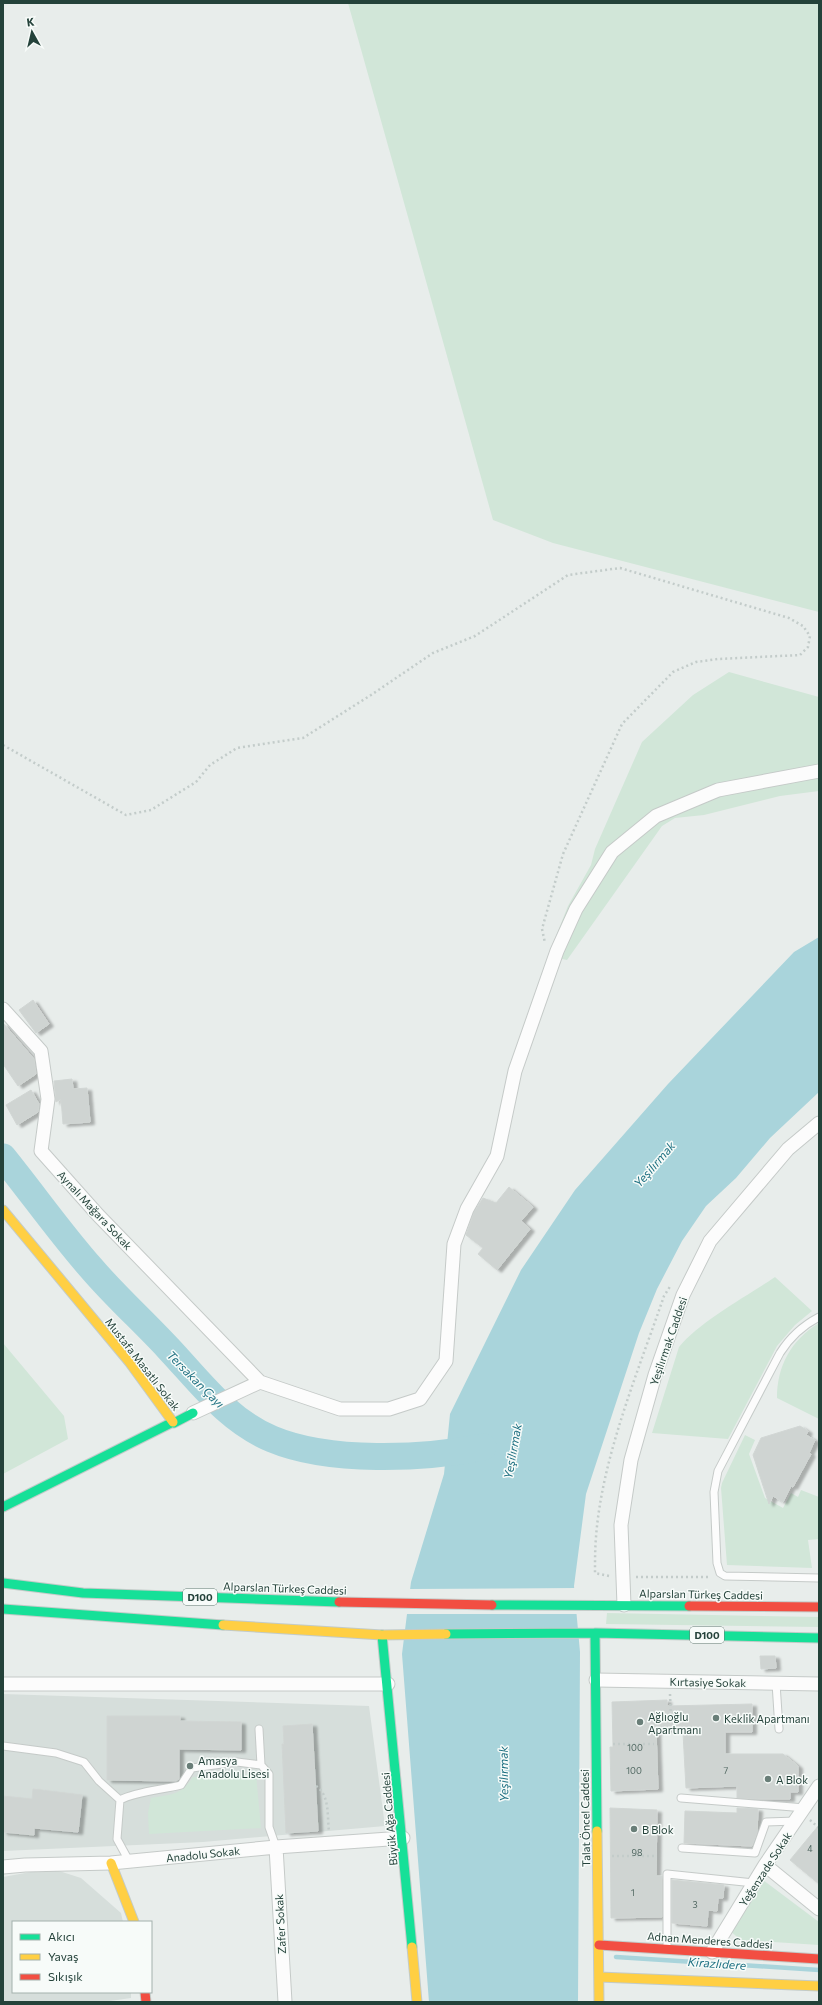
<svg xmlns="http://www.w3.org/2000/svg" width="822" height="2005" viewBox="0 0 822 2005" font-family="Commissioner,sans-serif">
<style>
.built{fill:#d6dedb}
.green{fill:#d1e6d8}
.water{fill:#a9d4db}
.pier{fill:#e8edeb}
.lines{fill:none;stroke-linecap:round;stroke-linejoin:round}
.stream{stroke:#a9d4db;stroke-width:4.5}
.river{stroke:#a9d4db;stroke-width:27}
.building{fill:#cfd4d2;stroke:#d1d6d4;filter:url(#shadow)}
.lane-casing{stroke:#c5cac8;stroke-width:9}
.street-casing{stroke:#c5cac8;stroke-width:15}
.fast-casing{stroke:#c3cbc8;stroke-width:11}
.slow-casing{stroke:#c3cbc8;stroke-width:11}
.jam-casing{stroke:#c3cbc8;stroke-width:11}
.path{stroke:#c3ccca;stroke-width:2.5;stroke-dasharray:2 3;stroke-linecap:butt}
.lane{stroke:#fcfcfc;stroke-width:7}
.street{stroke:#fcfcfc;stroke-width:13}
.fast{stroke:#16e098;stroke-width:9}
.slow{stroke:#ffcf43;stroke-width:9}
.jam{stroke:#f24e42;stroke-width:9}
.poi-dot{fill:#697e78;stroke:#f7fbf9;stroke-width:1.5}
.labels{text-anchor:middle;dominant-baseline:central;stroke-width:3;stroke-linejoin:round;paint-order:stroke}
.number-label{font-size:9px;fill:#506761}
.shield{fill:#f7fbf9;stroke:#637a73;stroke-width:1}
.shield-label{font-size:10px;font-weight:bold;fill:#24423a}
.street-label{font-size:11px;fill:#24423a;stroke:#f7fbf9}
.poi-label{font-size:11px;fill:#24423a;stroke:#f7fbf9;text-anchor:start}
.water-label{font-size:12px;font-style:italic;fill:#1c6f80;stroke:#f7fbf9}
</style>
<defs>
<filter id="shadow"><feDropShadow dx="4.5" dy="2.5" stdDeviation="1" flood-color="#0004"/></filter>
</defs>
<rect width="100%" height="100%" fill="#e8edeb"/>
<path class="built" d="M3,1694L369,1706L385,1826L203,1842L3,1851Z
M47,1869L59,1871L81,1878L121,1913L123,1922H13V1992H131V1998L103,2002H3V1877Z"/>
<path class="green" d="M348,3H819V612L553,543L493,520Z
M729,672L819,697V791L780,796L704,815L675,818L662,826L567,960L548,956L568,906L591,865L595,849L642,742L693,695Z
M775,1277L812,1311L795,1325L777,1346L728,1439L652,1433L679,1347C699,1322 747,1296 775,1277Z
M819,1323V1419L777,1398C777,1366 791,1340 819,1323Z
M3,1343L64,1416L68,1439L3,1474Z
M745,1435L755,1440L749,1454L765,1498L783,1508L791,1493L798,1497L801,1490L819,1497V1539L808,1540L812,1568L727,1565L721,1488L722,1483Z
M607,1613L819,1617V1627L606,1624Z
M256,1774L261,1828L149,1834L148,1813L151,1798C172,1794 180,1796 193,1777Z
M763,1880L819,1922V1945L741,1940L730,1931Z"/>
<path class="water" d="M819,937V1092L770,1138L736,1178L706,1206L682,1241L657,1289L639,1333L586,1494L574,1586L580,1652L578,2002H429L402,1654L411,1582L444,1474L450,1414L521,1270L575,1190L668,1084L794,952Z"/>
<path class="pier" d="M576,1588L579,1614H405L409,1589Z"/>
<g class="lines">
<path class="stream" d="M616,1957L819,1970"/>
<path class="river" d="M3,1157C33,1194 60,1233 92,1269C116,1297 143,1321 168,1348C200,1382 228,1421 272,1439C329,1463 423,1459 483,1447"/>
</g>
<path class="building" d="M33,1000L49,1024L36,1033L19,1010Z
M3,1023L34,1059L36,1074L18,1086L3,1064Z
M72,1079L73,1089L87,1088L90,1122L63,1124L61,1099L56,1102L54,1081Z
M31,1090L39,1104L38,1112L17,1125L6,1105Z
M509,1187L533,1207L521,1221L530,1229L497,1270L478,1254L483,1248L466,1235L474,1212L483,1198L496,1203Z
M800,1426L808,1431L806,1435L815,1440L809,1453L811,1454L793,1487L791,1486L783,1502L773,1496L769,1504L753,1455L761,1438Z
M760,1656H775L776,1668L761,1669Z
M667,1700V1706L752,1704V1732H725V1754H783L798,1766V1792H790V1799H758L737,1798V1786L686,1788L683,1733H680V1729L656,1730L658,1789L611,1791L610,1747H613L612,1702Z
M107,1716H180V1721L241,1722V1750L179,1749V1779L176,1781L107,1780Z
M312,1724L318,1831L286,1833L282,1744H284L283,1726Z
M33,1789L82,1795L78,1832L34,1828V1835L3,1832V1796L32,1799Z
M610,1808L657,1810L656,1876H662V1917L611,1918Z
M737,1808L758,1809L757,1833L752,1846L684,1843L685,1811L737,1813Z
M819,1825V1884L790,1860Z
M672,1880L724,1885L723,1898H718L717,1911L708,1910L707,1926L672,1923Z"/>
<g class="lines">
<defs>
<path id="lane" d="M819,1317C802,1326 790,1337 780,1353L718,1471L714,1492L717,1563L720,1573L725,1576L819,1578
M776,1683L779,1729
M259,1729L261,1765
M3,1746L56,1753L84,1762L99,1781L120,1800C137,1791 162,1790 181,1785L192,1768L237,1762L261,1765L269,1774V1827L276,1847
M681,1798L805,1808
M120,1800L117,1839L129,1861
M682,1848L755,1853L766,1822L796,1821
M667,1949V1874L754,1883"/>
<path id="street" d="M3,1009L41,1051L48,1099L41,1151L98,1215L260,1382
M193,1413L260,1382L340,1409H389L420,1399L446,1361L454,1244L467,1209L497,1156L515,1071L557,951L576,909L612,852L656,816L718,790L819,771
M624,1605L621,1525L631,1460L655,1375L683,1295L710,1241L788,1149L819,1123
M596,1680L819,1684
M3,1684H388
M276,1847L285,2002
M765,1865L819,1909
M3,1867L25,1865L111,1863L276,1847L403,1838
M712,1952L765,1865L819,1786"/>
<path id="fast" d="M174,1423L193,1413
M3,1507L173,1422
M3,1583L83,1593L339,1602
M492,1605L689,1606
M3,1609L223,1625
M595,1633L597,1831
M446,1634L595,1633L819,1638
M382,1635L412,1947"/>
<path id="slow" d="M3,1210L130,1363L173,1422
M223,1625L382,1635L446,1634
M597,1831L599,2002
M111,1863L134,1922
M412,1947L417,2002
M599,1977L819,1986"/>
<path id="jam" d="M339,1602L492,1605
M689,1606L819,1607
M599,1945L819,1959
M145,1992L146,2002"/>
</defs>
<use href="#lane" class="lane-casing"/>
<use href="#street" class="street-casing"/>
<use href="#fast" class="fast-casing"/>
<use href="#slow" class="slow-casing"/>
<use href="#jam" class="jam-casing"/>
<path class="path" d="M3,745L126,815L151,810L196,782L210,765L237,748L303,738L371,695L433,653L475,636L568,575L620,568L789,618L803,626L810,636L808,647L800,655L718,659L696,662L673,672L622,724L563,854L542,929L545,943
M609,1576L595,1573C595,1561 595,1549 596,1537C602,1457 638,1372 664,1296L671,1285
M636,1577H711
M670,1694L671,1720
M613,1744H654
M316,1786C330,1795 327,1816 329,1831
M810,1820L819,1828
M612,1856H654"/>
<use href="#lane" class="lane"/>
<use href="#street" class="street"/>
<use href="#fast" class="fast"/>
<use href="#slow" class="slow"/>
<use href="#jam" class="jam"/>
</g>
<g class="poi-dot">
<circle cx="716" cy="1718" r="4"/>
<circle cx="640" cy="1722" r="4"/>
<circle cx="190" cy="1766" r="4"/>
<circle cx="768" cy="1779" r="4"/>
<circle cx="634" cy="1829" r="4"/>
</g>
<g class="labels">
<g class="number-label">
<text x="635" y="1747">100</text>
<text x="634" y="1770">100</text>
<text x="726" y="1770">7</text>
<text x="810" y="1848">4</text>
<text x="637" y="1852">98</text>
<text x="633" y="1892">1</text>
<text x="695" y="1904">3</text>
</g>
<g class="shield">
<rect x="183" y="1589" width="34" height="16" rx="3"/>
<rect x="690" y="1627" width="34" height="16" rx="3"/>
</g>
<g class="shield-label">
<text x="200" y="1597">D100</text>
<text x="707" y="1635">D100</text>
</g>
<g class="street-label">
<text transform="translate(95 1210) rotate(47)">Aynalı Mağara Sokak</text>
<text transform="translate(668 1341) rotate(-71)">Yeşilırmak Caddesi</text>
<text transform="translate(143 1364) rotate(52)">Mustafa Masatlı Sokak</text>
<text transform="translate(285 1588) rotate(2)">Alparslan Türkeş Caddesi</text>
<text transform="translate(701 1594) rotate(1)">Alparslan Türkeş Caddesi</text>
<text transform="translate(708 1682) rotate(1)">Kırtasiye Sokak</text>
<text transform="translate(585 1818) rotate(-91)">Talat Öncel Caddesi</text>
<text transform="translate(389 1819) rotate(-95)">Büyük Ağa Caddesi</text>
<text transform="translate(203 1854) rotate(-6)">Anadolu Sokak</text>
<text transform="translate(765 1869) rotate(-57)">Yeğenzade Sokak</text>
<text transform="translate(280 1924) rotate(-93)">Zafer Sokak</text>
<text transform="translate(710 1940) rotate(4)">Adnan Menderes Caddesi</text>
</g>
<g class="poi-label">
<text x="648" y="1716">Ağlıoğlu<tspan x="648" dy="13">Apartmanı</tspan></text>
<text x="724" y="1718">Keklik Apartmanı</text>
<text x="198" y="1760">Amasya<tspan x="198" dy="13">Anadolu Lisesi</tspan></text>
<text x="776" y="1779">A Blok</text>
<text x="642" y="1829">B Blok</text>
</g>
<g class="water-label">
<text transform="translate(654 1164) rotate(-49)">Yeşilırmak</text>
<text transform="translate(196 1379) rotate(45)">Tersakan Çayı</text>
<text transform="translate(512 1451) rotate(-80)">Yeşilırmak</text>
<text transform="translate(503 1774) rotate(-91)">Yeşilırmak</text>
<text transform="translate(717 1963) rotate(4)">Kirazlıdere</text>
</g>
</g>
<rect width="822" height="2005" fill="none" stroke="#24423a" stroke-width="8"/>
<rect x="12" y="1921" width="140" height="72" fill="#f7fbf9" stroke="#a3b1ad"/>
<rect x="20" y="1934" width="20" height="6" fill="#16e098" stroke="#a3b1ad"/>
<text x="48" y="1941" font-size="12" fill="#24423a">Akıcı</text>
<rect x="20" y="1954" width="20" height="6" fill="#ffcf43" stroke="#a3b1ad"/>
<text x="48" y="1961" font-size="12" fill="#24423a">Yavaş</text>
<rect x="20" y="1974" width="20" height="6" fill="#f24e42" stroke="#a3b1ad"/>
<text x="48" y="1981" font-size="12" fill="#24423a">Sıkışık</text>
<g transform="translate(32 32) rotate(352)" stroke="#f7fbf9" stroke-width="3" paint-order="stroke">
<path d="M0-3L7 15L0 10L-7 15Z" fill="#24423a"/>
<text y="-6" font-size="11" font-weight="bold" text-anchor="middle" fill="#24423a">K</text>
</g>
</svg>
